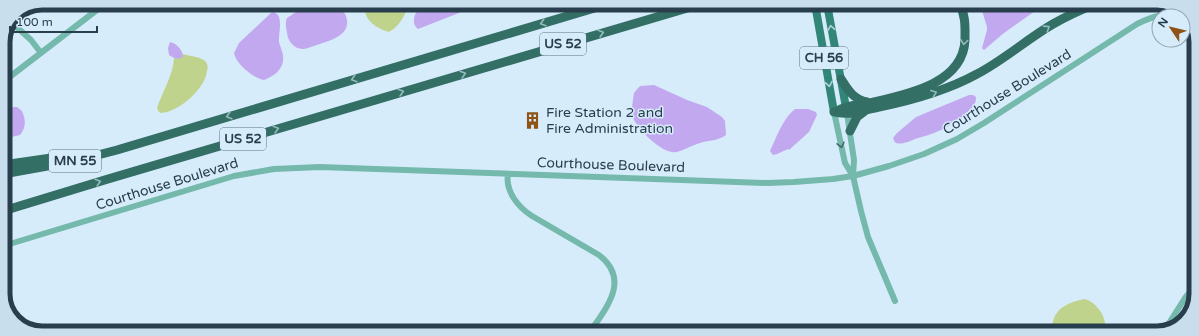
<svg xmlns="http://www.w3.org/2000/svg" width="1199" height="336" viewBox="0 0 1199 336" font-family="'Varela Round',sans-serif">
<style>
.green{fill:#c0d38d}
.water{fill:#c2a8ef}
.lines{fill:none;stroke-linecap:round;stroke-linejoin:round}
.minor{stroke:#74b9ac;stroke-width:6}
.major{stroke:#328678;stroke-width:8}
.highway{stroke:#336f65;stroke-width:9}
.oneway{stroke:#95babf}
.oneway2{stroke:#aed2da}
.oneway3{stroke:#43696e}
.labels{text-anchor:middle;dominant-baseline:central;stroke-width:3;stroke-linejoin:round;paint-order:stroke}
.shield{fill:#d7ecfb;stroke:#5d7281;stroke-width:1}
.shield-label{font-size:13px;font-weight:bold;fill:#293e4d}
.street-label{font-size:14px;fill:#293e4d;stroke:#d7ecfb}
.poi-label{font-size:14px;fill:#293e4d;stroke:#d7ecfb;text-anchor:start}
.rim{fill:none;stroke:#293e4d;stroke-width:5}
</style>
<rect width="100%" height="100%" fill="#d7ecfb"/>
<path class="green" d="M365,3H408V4C406,15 399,27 389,32C375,28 362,19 365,3Z
M183,54C189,56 203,57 206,62C208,65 208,68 207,71C205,89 179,112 161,113L158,111L157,108C162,92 173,76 174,58H178L183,57Z
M1085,299C1095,302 1104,313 1105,323C1105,326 1103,330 1102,333H1052C1051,310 1065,303 1085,299Z"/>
<path class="water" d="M316,3C328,3 338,1 345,14C354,33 333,40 320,44C316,45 312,47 308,48C297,52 288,43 287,33C286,27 285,23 287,18L305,6Z
M421,3H472L469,7L459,13L418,29C409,22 417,11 421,3Z
M980,4H1045L1004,33L984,50L982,48L987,30V27Z
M272,12C285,13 278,34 279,42C280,46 282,50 283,55C285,68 275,76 264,80C253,78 236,64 234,53L239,43Z
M170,42C176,43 183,50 183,57C179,60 173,58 169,55L168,48Z
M654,85L687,100L707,107L722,117L725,121L726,135C718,141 709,140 700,143C692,145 685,150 677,152C663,155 640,131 634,120C630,113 633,101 634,93L640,86Z
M969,95H973L976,97C978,109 951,126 941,130C933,134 924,136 915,139C910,141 902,145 896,143C894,142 894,140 893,138L897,133L916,117Z
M14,107H17L22,111C26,120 26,128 20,135L3,139V110Z
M795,109H808L816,112L817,115L809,132L789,150L788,149L777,154L773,155L770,151C777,136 782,120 795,109Z"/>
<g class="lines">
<path class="minor" d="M11,22L31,40L41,53
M3,82L106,3
M834,112L845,163L853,176
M847,113L854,160L853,176L861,211L868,237L895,301
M508,174C505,191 518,207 532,216L599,255C631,280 606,308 590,332
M3,246L234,176L274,169L320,167L767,183L794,182L833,179L853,176L889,166L924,154L957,139L984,123L1137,24C1153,16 1169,11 1187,17
M1164,331L1185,298L1195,286"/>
<path class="major" d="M815,4L834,112
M827,4L847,113"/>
<path class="highway" d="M841,79C848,90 853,99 867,102
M837,111C847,105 859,105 870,103C904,95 963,85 965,40C965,28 966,15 959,4
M834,112C849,116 864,110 879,107C913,100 946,91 977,74C1004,60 1027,39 1053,24C1067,16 1080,10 1095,4
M850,131L857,117L865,111
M3,165L72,155
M3,174L75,161L117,150L608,4
M3,211L108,179L701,4"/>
</g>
<defs><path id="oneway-chevron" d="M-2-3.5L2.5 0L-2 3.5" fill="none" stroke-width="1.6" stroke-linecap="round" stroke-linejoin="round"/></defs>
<g class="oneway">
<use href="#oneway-chevron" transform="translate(543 23) rotate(163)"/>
<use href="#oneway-chevron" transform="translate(1047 28) rotate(-33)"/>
<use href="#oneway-chevron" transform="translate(601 33) rotate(-16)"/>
<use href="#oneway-chevron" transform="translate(964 42) rotate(98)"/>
<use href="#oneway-chevron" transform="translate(463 74) rotate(-17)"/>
<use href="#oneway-chevron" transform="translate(354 79) rotate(163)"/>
<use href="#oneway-chevron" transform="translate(401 92) rotate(-16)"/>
<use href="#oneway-chevron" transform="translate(934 93) rotate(-20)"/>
<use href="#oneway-chevron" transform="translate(229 116) rotate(164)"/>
<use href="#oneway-chevron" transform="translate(276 129) rotate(-16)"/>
<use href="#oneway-chevron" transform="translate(98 182) rotate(-17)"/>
</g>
<g class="oneway2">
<use href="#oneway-chevron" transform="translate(831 28) rotate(-100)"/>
<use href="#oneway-chevron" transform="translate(829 84) rotate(80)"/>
</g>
<use class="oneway3" href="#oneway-chevron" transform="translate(841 145) rotate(77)"/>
<defs>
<symbol id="building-bare" viewBox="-9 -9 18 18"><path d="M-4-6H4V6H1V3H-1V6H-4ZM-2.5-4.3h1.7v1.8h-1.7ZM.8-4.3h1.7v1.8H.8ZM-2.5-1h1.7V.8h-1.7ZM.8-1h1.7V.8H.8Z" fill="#8f5313" stroke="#d7ecfb" stroke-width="2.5" paint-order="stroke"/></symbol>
</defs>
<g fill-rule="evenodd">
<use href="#building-bare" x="520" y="108" width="25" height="25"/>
</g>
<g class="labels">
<g class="shield">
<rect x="540" y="33" width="46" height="22" rx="3"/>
<rect x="800" y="47" width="48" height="22" rx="3"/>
<rect x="220" y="128" width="46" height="22" rx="3"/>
<rect x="49" y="150" width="52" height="22" rx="3"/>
</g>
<g class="shield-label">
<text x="563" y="44">US 52</text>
<text x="824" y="58">CH 56</text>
<text x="243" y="139">US 52</text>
<text x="75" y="161">MN 55</text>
</g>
<g class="street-label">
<text transform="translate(1007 92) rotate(-32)">Courthouse Boulevard</text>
<text transform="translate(611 165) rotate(2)">Courthouse Boulevard</text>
<text transform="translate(167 184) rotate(-17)">Courthouse Boulevard</text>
</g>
<g class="poi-label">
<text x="546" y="112">Fire Station 2 and<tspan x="546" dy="16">Fire Administration</tspan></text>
</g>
</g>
<path d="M0 0H1199V336H0ZM42 10H1157A32 32 0 0 1 1189 42V294A32 32 0 0 1 1157 326H42A32 32 0 0 1 10 294V42A32 32 0 0 1 42 10Z" fill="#c9deed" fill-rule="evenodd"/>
<path class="rim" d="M42 10H1157A32 32 0 0 1 1189 42V294A32 32 0 0 1 1157 326H42A32 32 0 0 1 10 294V42A32 32 0 0 1 42 10Z"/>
<g transform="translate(1171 28) rotate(305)"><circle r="19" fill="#d7ecfb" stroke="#91a6b5"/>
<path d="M0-3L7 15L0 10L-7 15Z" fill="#8f5313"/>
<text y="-6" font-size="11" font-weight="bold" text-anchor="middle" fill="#293e4d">N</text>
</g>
<path d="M10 26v6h87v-6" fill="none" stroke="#293e4d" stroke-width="2"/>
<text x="16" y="26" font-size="12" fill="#293e4d" stroke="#d7ecfb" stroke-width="3" paint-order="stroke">100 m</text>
</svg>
